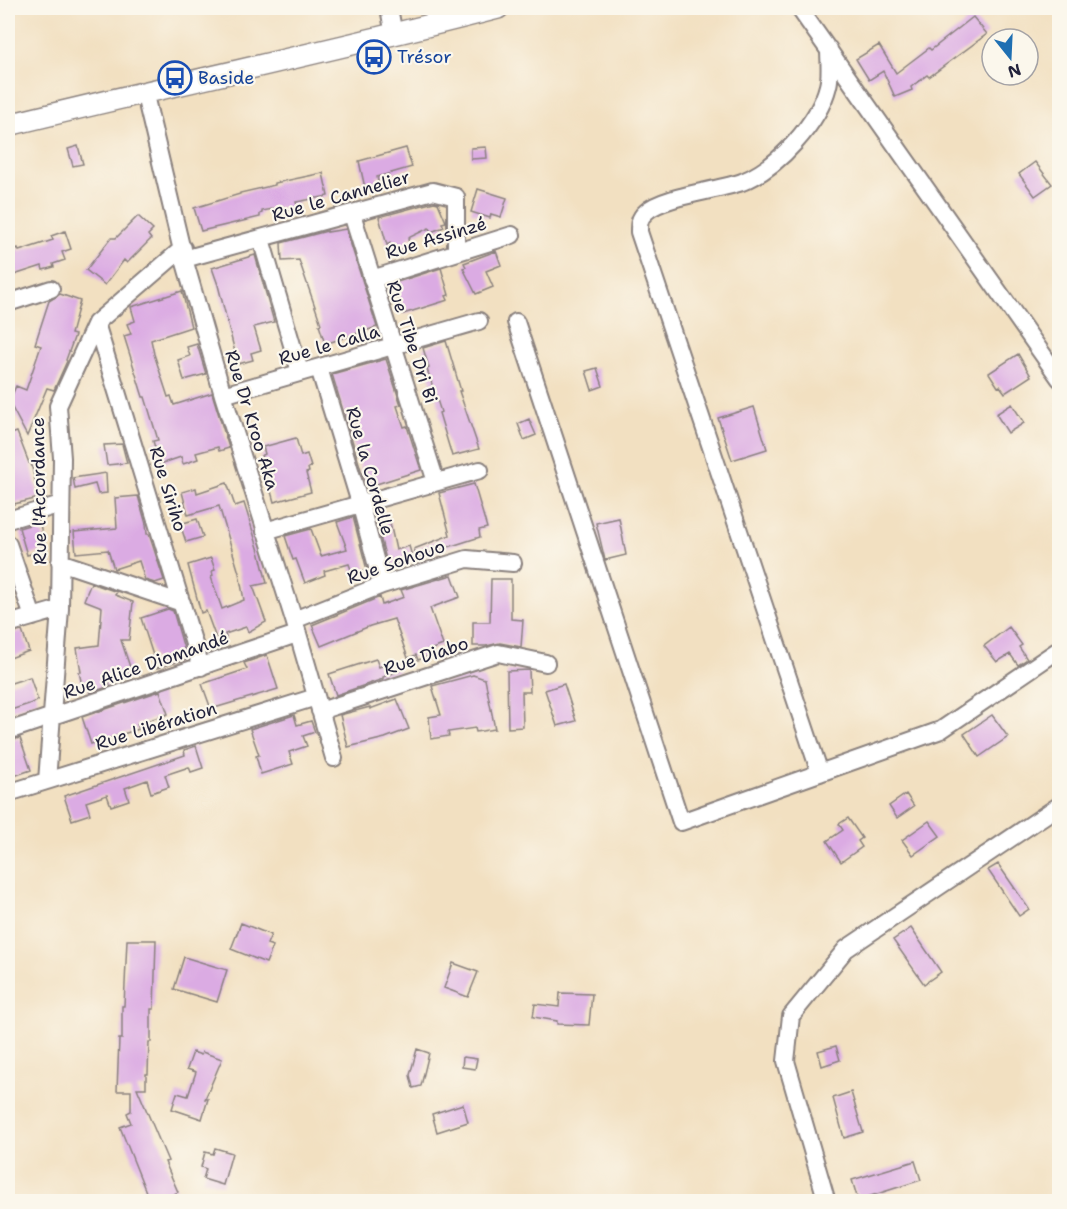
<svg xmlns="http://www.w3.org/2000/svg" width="1067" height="1209" viewBox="0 0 1067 1209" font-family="'Shantell Sans',sans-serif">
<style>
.building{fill:#dbabe3}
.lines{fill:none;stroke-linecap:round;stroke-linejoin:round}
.minor-casing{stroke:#8a817e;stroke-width:20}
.tertiary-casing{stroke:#8a817e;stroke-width:24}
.minor{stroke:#fff;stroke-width:16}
.tertiary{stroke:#fff;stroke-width:21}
.labels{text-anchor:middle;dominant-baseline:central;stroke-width:4.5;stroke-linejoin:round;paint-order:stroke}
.transit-label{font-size:18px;fill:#164399;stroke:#fbf7ec;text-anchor:start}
.street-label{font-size:18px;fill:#22223b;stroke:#fbf7ec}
</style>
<rect width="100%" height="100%" fill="#fbf7ec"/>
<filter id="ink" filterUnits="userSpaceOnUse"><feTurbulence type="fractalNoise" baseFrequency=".0167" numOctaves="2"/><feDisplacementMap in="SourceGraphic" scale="12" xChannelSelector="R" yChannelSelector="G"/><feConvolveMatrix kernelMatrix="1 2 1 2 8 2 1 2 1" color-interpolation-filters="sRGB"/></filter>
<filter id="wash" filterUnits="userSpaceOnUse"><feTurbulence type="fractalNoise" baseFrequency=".008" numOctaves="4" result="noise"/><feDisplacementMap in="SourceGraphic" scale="24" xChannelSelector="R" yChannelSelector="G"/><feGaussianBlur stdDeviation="1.35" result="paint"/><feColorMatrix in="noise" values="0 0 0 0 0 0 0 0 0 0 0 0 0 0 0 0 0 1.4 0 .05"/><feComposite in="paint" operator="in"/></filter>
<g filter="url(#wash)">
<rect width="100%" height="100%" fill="#f2e0c1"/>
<g id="blocks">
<path class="building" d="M973,17L987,34L929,77L927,75L911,87L912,90L895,97L883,71L869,80L856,59L879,45L896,73L929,48L931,50Z
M78,146L83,164L73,166L68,149Z
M486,147L487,158L471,159V148Z
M406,148L412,167L377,177L379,185L365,188L359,161Z
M1035,162L1052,184L1035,196L1019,174Z
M323,173L328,196L296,202L298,208L284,211L283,207L262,211V213L260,214V217L201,231L194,208L240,194V193L275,185V183Z
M478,189L507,198L501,217L491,214L490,218L471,212Z
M434,202L438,203L446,222L442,223L444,227L431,232L429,228L410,237L408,239L410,246L394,252L390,243L387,245L379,217Z
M138,216L153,230L148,235L151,239L127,263L124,260L105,285L86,270L111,238H116Z
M346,229L377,327L325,344L319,325L321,324L299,260L282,261L281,243L327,231V232Z
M65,231L71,249L62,252L65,260L53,264L54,267L43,270L42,266L14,275L8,252L18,248L19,251L53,240L51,236Z
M496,251L501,265L486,271L493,287L476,294L463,268L466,267L464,263Z
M255,255L274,322L254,327L261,350L251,353L253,360L238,364L218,285L212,268Z
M441,268L449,295L446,296L448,300L403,314L394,283Z
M182,291L191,327L151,340L154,354L168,397L171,396L174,405L212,393L229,448L219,451L218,447L196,453L198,459L183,464L181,457L160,464L153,441L158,440L145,397H143L124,336L131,334L127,324L135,321L131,307Z
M60,294L80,301L71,334L75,335L66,360L67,361L54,390L47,388L27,436L9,402L16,386L26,390L41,346L35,344L46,310L49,301Z
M446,341L461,391H459L479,449L452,456L439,413L441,412L427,369L429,368L423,348Z
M197,344L206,374L184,380L178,360L190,356L187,347Z
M1018,354L1031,376L1005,393L1000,386L998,387L989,373Z
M386,359L401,405L397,406L404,427L407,426L421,470L370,486L368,482L365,483L332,374Z
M597,368L603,386L592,390L586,371Z
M1012,404L1024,423L1008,433L996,414Z
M754,407L767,449L732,460L718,418Z
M529,419L536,435L524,440L518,424Z
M17,432L29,463H31L39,498L14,504L9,483H8V435Z
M296,438L301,456L307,454L311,467L308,468L309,472L306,473L311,492L274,502L261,456L265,454L263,447Z
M122,444L127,463L107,465L104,445Z
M106,473L107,493L98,494L95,484L75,489L73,478Z
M227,483L235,506L244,503L259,551L267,583L253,586L266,622L248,632L246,627L225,634L226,638L217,641L206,611L201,613L188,565L211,558L215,570L212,571L213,576L211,577L222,609L244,600L239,573L219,506L188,515L182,492L196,488L197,493Z
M474,484L487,528L479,530L480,537L417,557L414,549L450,535L439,493Z
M138,496L146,524L147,534H149L164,580L155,583L145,580L139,561L114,569L108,550L76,553L74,532L117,528L115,498Z
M353,517L367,570L353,575L349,564L324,571L325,575L305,583L296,559L293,560L285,536L311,529L321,556L347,549L337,522Z
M389,518L396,550L409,546L413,559L388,567L376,521Z
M619,518L626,555L605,560L596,523Z
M197,519L203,537L186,542L180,524Z
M39,522L47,550L27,555L19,528Z
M452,575L460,597L430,608L443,645L427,651L429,656L418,660L416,655L408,658L394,619L370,626L321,646L312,625L380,597L382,605L404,597L401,590Z
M491,579H511V619L523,620L521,647L500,643L486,646H473V622H490Z
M91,583L117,592L115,595L133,602L129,640H121L132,673L109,681L110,686L90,693L87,683L82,685L79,672H81L77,648L99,645L102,607L84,600Z
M168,609L173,611L187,659L157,668L141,618Z
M1009,627L1022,645L1019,647L1027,659L1018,665L1010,654L997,662L984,646Z
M22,631L29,651L10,658L8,649V634Z
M267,655L278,689L211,709L202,684L247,669L244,663Z
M376,659L379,667L396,661L399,671L383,677V679L336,695L329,674Z
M529,670L530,692H522L523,727L508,728L507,671Z
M473,675L485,679L495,729L476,732L475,728L448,732L449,736L431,739L429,717L441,715L432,686Z
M30,677L38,701L8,711V684Z
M564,684L576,721L557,726L545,690Z
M160,691L168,714L137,724L139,729L91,744L82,717Z
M397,699L409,729L385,738L348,747L340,715L370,707V709Z
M294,715L297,725L311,721L315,732L303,736L307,746L289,752L293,764L261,774L256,756L259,755L250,729Z
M992,715L1008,737L979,757L964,734Z
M20,738L31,770L11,777L8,765V741Z
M196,746L203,768L191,772L189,767L165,775L169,787L151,793L147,780L125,788L129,800L111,806L107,795L86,802L90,814L72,820L64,796L185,755L184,750Z
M906,794L914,806L897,818L889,806Z
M848,818L862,838L858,841L862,847L841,862L827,841L843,830L839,824Z
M929,821L940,836L913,855L902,840Z
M998,864L1029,909L1019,916L988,870Z
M241,923L271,935L267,944L273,946L266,963L231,949Z
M911,928L941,972L924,984L893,940Z
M127,940H156L154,1009H151V1042H149L148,1074H146V1088H137L168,1161L165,1162L178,1192L174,1194L177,1202H150L120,1127L131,1123L127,1113L131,1111V1091H117L119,1039H122V1006H124Z
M184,957L227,970L217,1002L174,989Z
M453,963L478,972L468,997L444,988Z
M560,993L592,994L589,1025L557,1024V1021L533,1017L535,1004L559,1007Z
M836,1046L840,1060L822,1066L818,1051Z
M417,1049L429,1053L421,1086L413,1088L410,1075Z
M193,1052L201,1055L202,1052L222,1059L205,1099H208L202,1119L172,1109L177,1093L188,1096L196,1072L187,1069Z
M463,1057L477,1059L475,1069L462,1067Z
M851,1092L863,1132L844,1138L833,1098Z
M463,1104L468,1122L437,1132L432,1114Z
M215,1148L232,1153L223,1185L203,1179L206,1169L201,1167L205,1152L213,1154Z
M915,1161L921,1180L858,1200L852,1180Z"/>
</g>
</g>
<g filter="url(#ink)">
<use href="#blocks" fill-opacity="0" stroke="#8a817e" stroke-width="1.5"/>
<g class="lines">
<defs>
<path id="minor" d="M389,8L394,35
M799,8L1060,379
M144,91L184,259L223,395L294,620L334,758
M352,214L436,482
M261,239L300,372
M184,259L433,191L456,197V252
M372,279L512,235
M8,303L51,289
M516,322L681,822L941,730L1060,649
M96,323L201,667
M319,368L360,503L382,585
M223,395L479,321
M8,520L61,504
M265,531L480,470
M8,544L33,617
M60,562L182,603
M294,620L382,585L467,559L513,563
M8,624L60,609
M320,711L498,653L546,663
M8,731L297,634
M820,773L639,232C639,224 639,218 646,212C660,197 719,190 742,182C778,168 819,122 828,86C831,75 829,60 829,49
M47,781L60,609L62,458L58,406L96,323L183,248
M8,793L316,697
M827,1202L786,1061L791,1016L846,949L1060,805"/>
<path id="tertiary" d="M8,125C171,85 336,50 498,8"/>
</defs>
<use href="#minor" class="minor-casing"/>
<use href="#tertiary" class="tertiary-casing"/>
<use href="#minor" class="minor"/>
<use href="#tertiary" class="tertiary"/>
</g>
</g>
<defs>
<symbol id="bus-ring" viewBox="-11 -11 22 22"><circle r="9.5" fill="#fbf7ec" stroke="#1a4fb4" stroke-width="1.5"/><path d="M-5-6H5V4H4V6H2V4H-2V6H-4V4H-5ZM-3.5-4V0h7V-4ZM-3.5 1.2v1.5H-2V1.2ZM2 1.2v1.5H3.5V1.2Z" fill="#1a4fb4"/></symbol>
</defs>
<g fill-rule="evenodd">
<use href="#bus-ring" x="355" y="38" width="38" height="38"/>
<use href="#bus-ring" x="156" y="59" width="38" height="38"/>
</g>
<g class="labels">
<g class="transit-label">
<text x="397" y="57">Trésor</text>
<text x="198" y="78">Baside</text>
</g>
<g class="street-label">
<text transform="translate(341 196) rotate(-16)">Rue le Cannelier</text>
<text transform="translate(436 238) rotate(-17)">Rue Assinzé</text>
<text transform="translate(412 342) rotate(72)">Rue Tibe Dri Bi</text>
<text transform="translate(329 345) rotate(-16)">Rue le Calla</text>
<text transform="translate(252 420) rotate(73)">Rue Dr Kroo Aka</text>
<text transform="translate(370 471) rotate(74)">Rue la Cordelle</text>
<text transform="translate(168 489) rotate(73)">Rue Siriho</text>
<text transform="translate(39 491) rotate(-91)">Rue l'Accordance</text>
<text transform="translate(396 562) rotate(-19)">Rue Sohouo</text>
<text transform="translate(426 656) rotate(-18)">Rue Diabo</text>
<text transform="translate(146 665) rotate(-19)">Rue Alice Diomandé</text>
<text transform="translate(156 726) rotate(-17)">Rue Libération</text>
</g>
</g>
<rect width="1067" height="1209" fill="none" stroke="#fbf7ec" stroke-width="30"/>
<g transform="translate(1010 57) rotate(162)"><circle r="28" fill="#fbf7ec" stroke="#a4a2a5" stroke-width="1.5"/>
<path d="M0-4.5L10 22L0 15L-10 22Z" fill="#1f6fb2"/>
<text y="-9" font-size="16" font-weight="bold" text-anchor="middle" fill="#22223b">N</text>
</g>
</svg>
